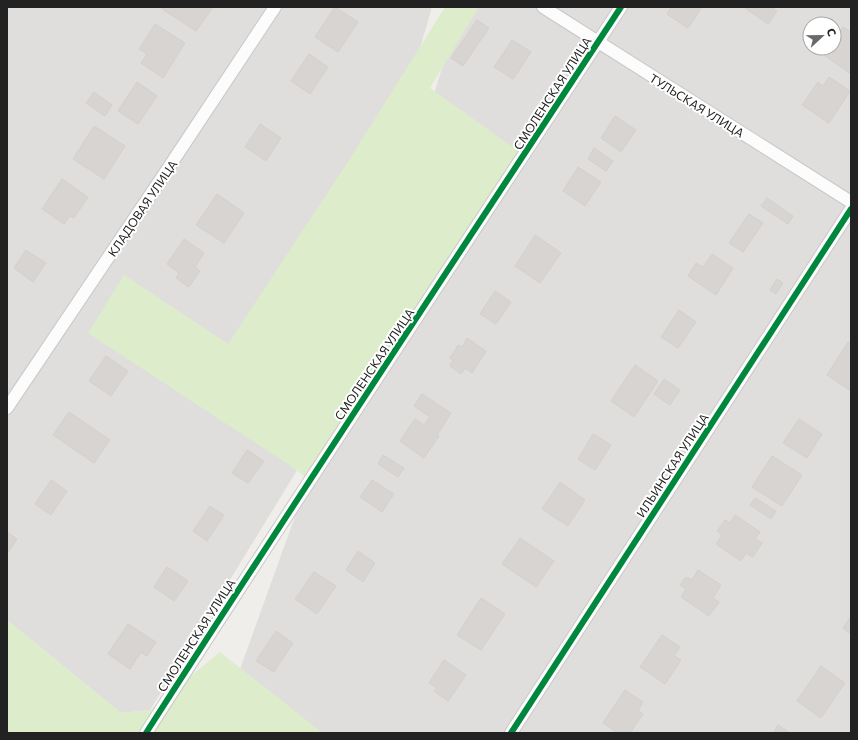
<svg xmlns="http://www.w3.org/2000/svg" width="858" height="740" viewBox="0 0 858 740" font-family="Commissioner,sans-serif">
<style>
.residential{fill:#dfdedc;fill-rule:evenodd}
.grass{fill:#ddeccb}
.building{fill:#d7d4d2;stroke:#d3d0cc}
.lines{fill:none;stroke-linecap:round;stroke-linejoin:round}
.minor-casing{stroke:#c9c8c7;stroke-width:14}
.minor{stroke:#fdfcfc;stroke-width:12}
.cycleway-casing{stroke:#fff;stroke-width:8}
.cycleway{stroke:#00873e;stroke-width:6}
.labels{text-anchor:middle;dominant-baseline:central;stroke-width:4;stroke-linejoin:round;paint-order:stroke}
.street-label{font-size:12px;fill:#222;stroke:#fff}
</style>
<rect width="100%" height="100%" fill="#f0eeeb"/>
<path class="residential" d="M7,7H432L296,472L150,710L121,713L7,620Z
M461,7H851V733H217L352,358ZM810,24H834V48H810Z"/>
<path class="grass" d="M445,7H479L430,88L518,151L305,477L289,465L88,333L124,275L228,344L344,168Z
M7,620L121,713L150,710L220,652L320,731L318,733H7Z"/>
<path class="building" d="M163,7H213L196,31L162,9Z
M335,7L358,22L338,52L315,37Z
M671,7H702L688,28L667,14Z
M747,7H771L777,11L768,24L746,9Z
M477,20L489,28L463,66L451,58Z
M155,24L185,43L163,78L141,63L147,54L139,49Z
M843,27L851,32V74L824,55L828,48H834V40Z
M512,40L531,52L513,79L494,67Z
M309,54L328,67L310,94L291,81Z
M829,77L850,91L829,123L802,105L818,82L823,86Z
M137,82L157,96L138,124L118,111Z
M94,92L112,105L105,116L86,103Z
M615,116L636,130L621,152L601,138Z
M260,124L281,138L266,161L245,147Z
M94,126L125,146L104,179L73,159Z
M594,148L613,161L606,171L588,159Z
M578,167L601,182L585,206L563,191Z
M62,179L88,197L74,218L70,216L64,224L42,209Z
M217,194L244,213L224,243L196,225Z
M767,198L793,216L788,224L761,206Z
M749,214L763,223L743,252L729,243Z
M535,235L561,253L540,283L515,266Z
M184,239L204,253L195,267L200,271L189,287L176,278L179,273L167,264Z
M26,250L46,263L33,282L14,268Z
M712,254L733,268L716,295L688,276L696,263L703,267Z
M777,279L783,283L776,294L770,290Z
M495,291L511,302L496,324L480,314Z
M679,310L696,322L678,348L661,337Z
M467,338L486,351L472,373L465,368L461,374L450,366L453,360L450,358L458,345L462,347Z
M848,342L851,344V391L827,375Z
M106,356L128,371L111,396L89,381Z
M635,365L658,381L634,417L611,401Z
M664,379L680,390L670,405L654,394Z
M422,394L451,413L437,435L439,436L424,458L400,441L415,419L424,425L430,417L414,406Z
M69,412L110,440L94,463L53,435Z
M799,419L822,434L807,458L783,443Z
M593,434L611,445L595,470L578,459Z
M247,450L264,461L248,483L232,473Z
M383,455L404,468L398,477L378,464Z
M772,456L802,475L782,506L752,487Z
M51,480L67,491L51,515L35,504Z
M372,480L394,494L382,512L360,497Z
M560,482L585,500L568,526L542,509Z
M755,498L776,511L771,519L750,505Z
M210,506L224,515L207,541L193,531Z
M735,515L760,532L755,539L762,543L753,557L746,553L741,561L716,544L722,535L717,531L725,520L730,523Z
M7,532L17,539L7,554Z
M520,538L554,561L536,587L502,564Z
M358,551L375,563L363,582L346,570Z
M167,567L188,581L174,601L154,587Z
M698,570L721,585L713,598L719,602L709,616L681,597L686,589L680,585L686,577L692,580Z
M314,572L336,586L317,614L295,599Z
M481,598L505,614L481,650L457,635Z
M851,616V634L843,628Z
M128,624L156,642L147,656L141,652L130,669L108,654Z
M276,631L293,643L274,672L256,661Z
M662,635L680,647L674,656L681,660L665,684L640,667Z
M444,660L466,675L448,701L434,691L437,688L429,683Z
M821,666L845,683L821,718L797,701Z
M625,690L643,702L638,711L643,714L630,733H618L603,723Z
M778,725L790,733H773Z"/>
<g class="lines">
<defs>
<path id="minor" d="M543,7L851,202
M7,408L169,167L275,7
M146,733C302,490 462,249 621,7
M511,733L851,209"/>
</defs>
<use href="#minor" class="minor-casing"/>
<use href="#minor" class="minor"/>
<defs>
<path id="cycleway" d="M146,733C302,490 462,249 621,7
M511,733L851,209"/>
</defs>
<use href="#cycleway" class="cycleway-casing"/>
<use href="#cycleway" class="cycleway"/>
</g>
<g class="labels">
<g class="street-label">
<text transform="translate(552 93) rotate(-57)">СМОЛЕНСКАЯ УЛИЦА</text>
<text transform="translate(697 105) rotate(32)">ТУЛЬСКАЯ УЛИЦА</text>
<text transform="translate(142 208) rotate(-56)">КЛАДОВАЯ УЛИЦА</text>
<text transform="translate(374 364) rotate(-56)">СМОЛЕНСКАЯ УЛИЦА</text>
<text transform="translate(672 465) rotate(-57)">ИЛЬИНСКАЯ УЛИЦА</text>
<text transform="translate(196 635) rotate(-57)">СМОЛЕНСКАЯ УЛИЦА</text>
</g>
</g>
<rect width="858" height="740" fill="none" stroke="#222222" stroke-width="16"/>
<g transform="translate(822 36) rotate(68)"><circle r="19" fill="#ffffff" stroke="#a7a7a7"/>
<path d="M0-3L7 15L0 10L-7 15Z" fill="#6a6968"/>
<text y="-6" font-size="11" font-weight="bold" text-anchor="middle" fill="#222222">С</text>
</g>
</svg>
